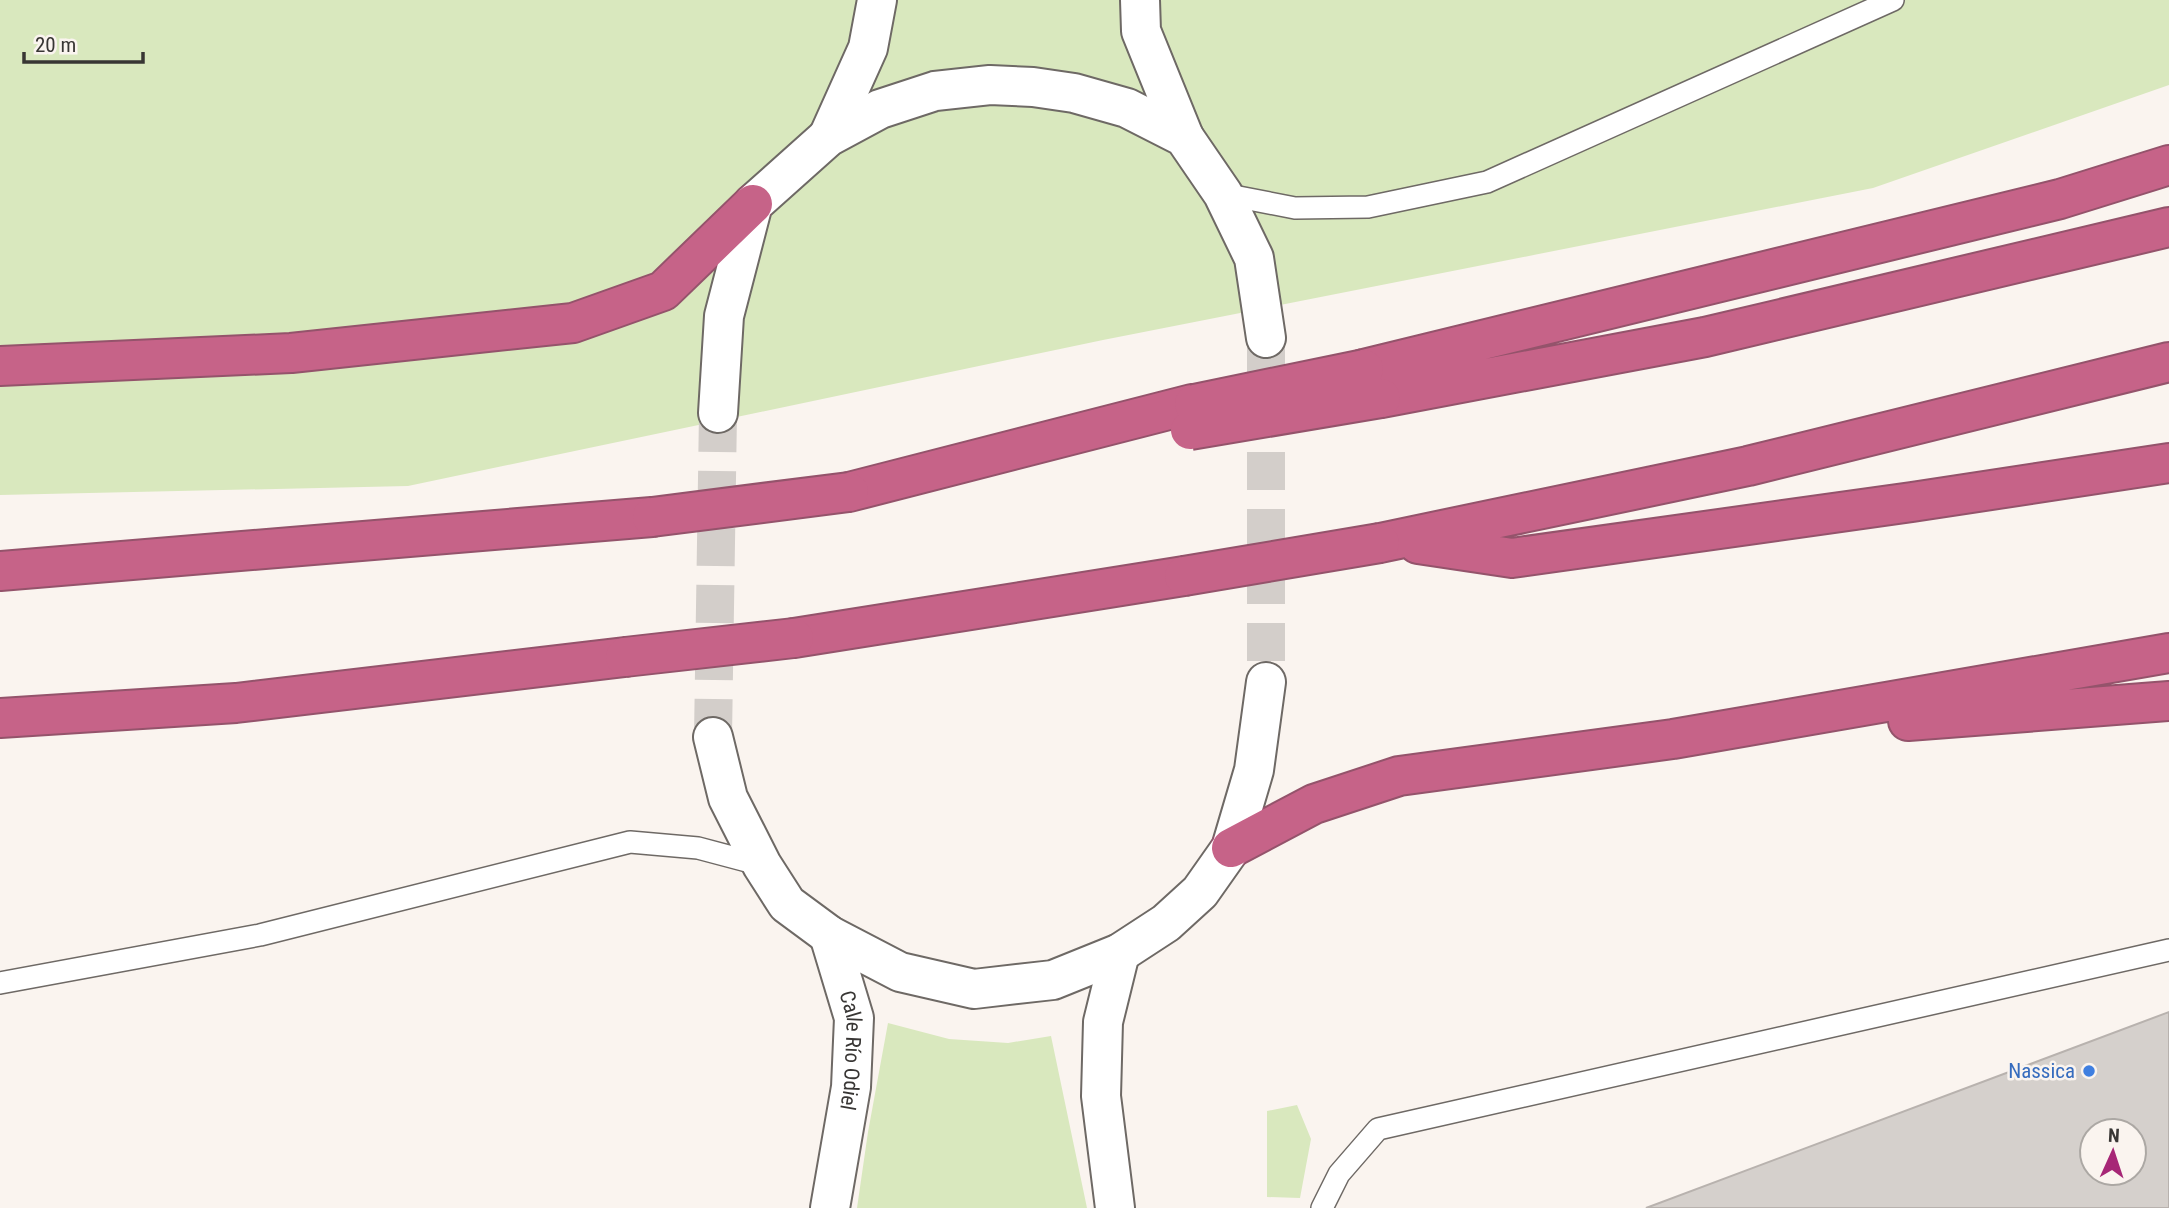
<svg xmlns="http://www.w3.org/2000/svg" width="2169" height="1208" viewBox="0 0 2169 1208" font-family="'Roboto Condensed',sans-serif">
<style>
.green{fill:#d9e8be}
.building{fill:#d5d0cc;stroke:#b8b2ae;stroke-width:2;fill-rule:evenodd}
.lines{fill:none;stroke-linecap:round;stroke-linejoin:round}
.street-tunnel{stroke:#d3ceca;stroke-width:38;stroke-dasharray:38 19;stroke-linecap:butt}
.lane-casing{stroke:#6e6965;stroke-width:24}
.street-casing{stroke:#6e6965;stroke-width:42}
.highway-casing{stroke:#94536b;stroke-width:42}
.lane{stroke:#fff;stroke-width:21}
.street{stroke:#fff;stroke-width:38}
.highway{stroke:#c66388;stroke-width:38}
.highway-bridge-casing{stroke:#94536b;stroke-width:42;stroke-linecap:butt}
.highway-bridge{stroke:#c66388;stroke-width:38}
.shop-dot{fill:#3f7fe0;stroke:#faf4ef;stroke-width:2.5}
.labels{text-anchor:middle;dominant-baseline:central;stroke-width:5;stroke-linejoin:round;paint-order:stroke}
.street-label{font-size:21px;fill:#383634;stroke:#faf4ef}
.shop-label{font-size:21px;fill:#366cbe;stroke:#faf4ef;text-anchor:end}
</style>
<rect width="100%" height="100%" fill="#faf4ef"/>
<path class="green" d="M0,0H2169V85L1873,188L1103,340L408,486L0,495Z
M888,1023L949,1039L1008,1043L1051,1036L1087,1208H857L868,1132Z
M1297,1105L1311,1139L1300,1198L1267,1197V1111Z"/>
<path class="building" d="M2169,1012V1208H1646ZM2092,1131H2134V1173H2092Z"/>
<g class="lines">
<path class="street-tunnel" d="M1266,338V682
M713,737L718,413"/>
<defs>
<path id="lane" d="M1223,194L1295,208L1368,207L1487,182L1893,0
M0,983L260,935L630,842L698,848L762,865
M1322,1208L1339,1174L1378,1129L2169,950"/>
<g id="street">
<path d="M1140,0L1141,31L1184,137"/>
<path d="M828,137L868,48L877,0"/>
<path d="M718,413L724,316L753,204L828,137L880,109L935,91L990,85L1033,87L1074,93L1127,108L1184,137L1223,194L1254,258L1266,338"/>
<path d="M713,737L728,798L762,865L787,904L829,935L900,972L974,989L1053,980L1120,953L1166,923L1200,892L1231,848L1254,770L1266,682"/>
<path id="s1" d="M829,935L854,1018L851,1087L830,1208"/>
<path d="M1115,1208L1101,1096L1103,1022L1120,953"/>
</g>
<path id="highway" d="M0,366L291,353L573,323L663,291L753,204
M1364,369L2060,199L2169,165
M1381,398L1705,337L2169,227
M849,492L1192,404
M1380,543L1748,466L2169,362
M1418,544L1512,558L1912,502L2169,463
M0,571L652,517
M794,638L1184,576
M0,718L236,703L625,657
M1908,721L2169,701
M1231,848L1314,804L1399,776L1673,739L2169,653"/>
</defs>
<use href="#lane" class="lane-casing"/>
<use href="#street" class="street-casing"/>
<use href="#highway" class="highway-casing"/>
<use href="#lane" class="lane"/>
<use href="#street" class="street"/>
<use href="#highway" class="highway"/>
<defs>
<path id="highway-bridge" d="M1194,404L1364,369
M1190,430L1381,398
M652,517L849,492
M1184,576L1380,543
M625,657L794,638"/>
</defs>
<use href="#highway-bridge" class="highway-bridge-casing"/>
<use href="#highway-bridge" class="highway-bridge"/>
</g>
<circle class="shop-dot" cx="2089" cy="1071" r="7"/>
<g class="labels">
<g class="street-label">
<text stroke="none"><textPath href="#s1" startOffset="119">Calle Río Odiel</textPath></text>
</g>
<g class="shop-label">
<text x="2075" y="1071">Nassica</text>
</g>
</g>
<g transform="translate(2113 1152) rotate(3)"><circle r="33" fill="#faf4ef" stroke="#aca8a4" stroke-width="2"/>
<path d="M0-5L12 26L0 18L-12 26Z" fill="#a62676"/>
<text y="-10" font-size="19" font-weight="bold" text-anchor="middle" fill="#383634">N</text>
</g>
<path d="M24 52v10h119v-10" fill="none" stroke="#383634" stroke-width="3.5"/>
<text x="35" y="52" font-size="21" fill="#383634" stroke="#faf4ef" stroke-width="5" paint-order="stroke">20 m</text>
</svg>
